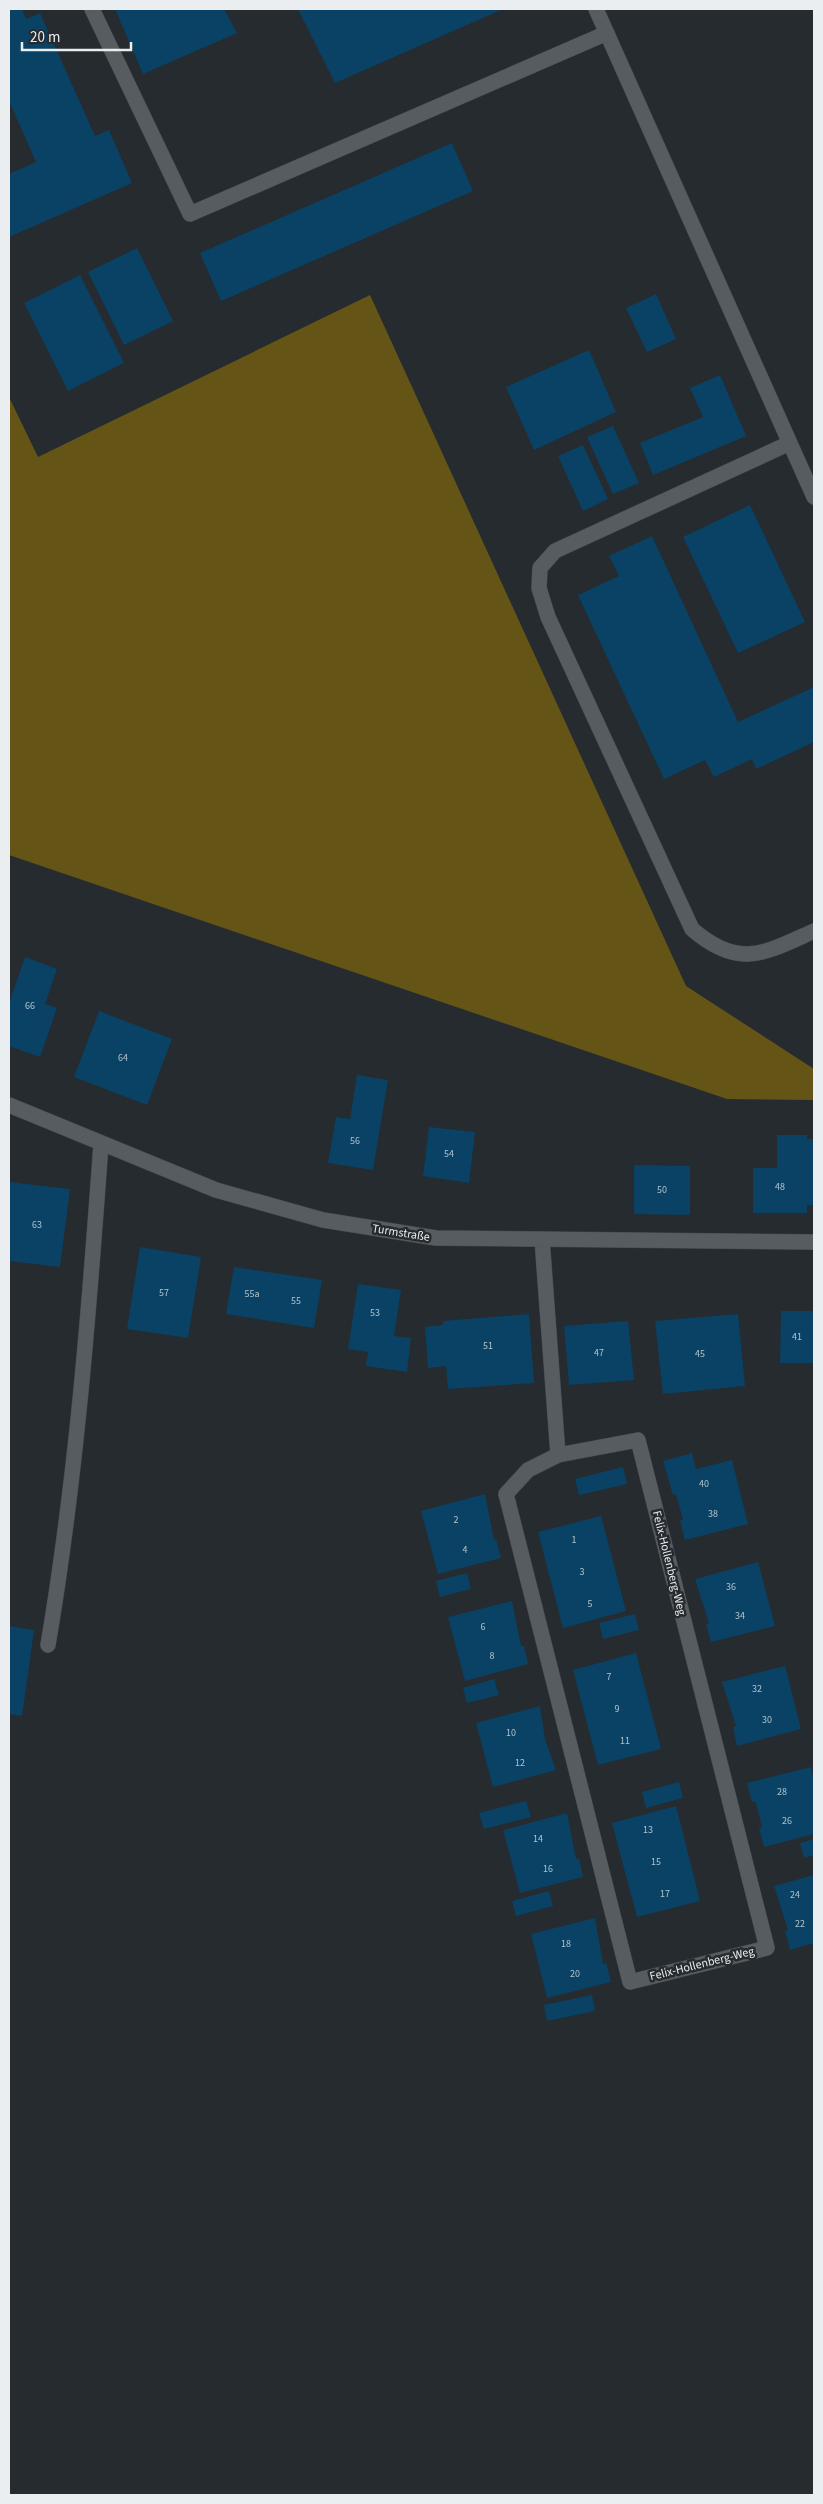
<svg xmlns="http://www.w3.org/2000/svg" width="823" height="2504" viewBox="0 0 823 2504" font-family="'Source Sans 3',sans-serif">
<style>
.forest{fill:#645517}
.building{fill:#094264}
.lines{fill:none;stroke-linecap:round;stroke-linejoin:round}
.lane-casing{stroke:#44484b;stroke-width:16}
.street-casing{stroke:#44484b;stroke-width:16}
.lane{stroke:#575c61;stroke-width:15}
.street{stroke:#575c61;stroke-width:15}
.labels{text-anchor:middle;dominant-baseline:central;stroke-width:5;stroke-linejoin:round;paint-order:stroke}
.number-label{font-size:10px;fill:#b2c3cd}
.street-label{font-size:12px;fill:#eaeef0;stroke:#262b2f}
</style>
<rect width="100%" height="100%" fill="#262b2f"/>
<path class="forest" d="M370,295L686,986L814,1069V1100L727,1099L9,855V397L38,457Z"/>
<path class="building" d="M9,9H22L26,19L40,13L95,136L109,130L132,183L9,237V174L36,162L9,101Z
M115,9H224L237,33L143,74Z
M298,9H503L335,83Z
M452,143L473,191L221,301L200,253Z
M137,248L173,321L124,345L88,272Z
M80,275L124,363L68,391L24,303Z
M656,294L676,339L647,352L626,308Z
M589,350L616,412L534,450L506,387Z
M720,375L746,436L653,475L640,443L703,417L690,388Z
M613,426L639,483L613,494L587,437Z
M583,445L608,499L583,511L558,456Z
M750,505L805,622L738,653L683,537Z
M652,536L738,722L814,687V742L756,769L752,759L714,777L705,760L664,779L578,595L619,576L609,556Z
M25,957L57,969L45,1004L57,1008L40,1057L9,1046V1003Z
M99,1011L172,1039L147,1105L74,1077Z
M357,1075L388,1080L373,1170L328,1163L336,1117L350,1119Z
M429,1127L475,1132L469,1183L423,1176Z
M777,1135H807V1139H814V1205H807V1213H753V1168H777Z
M634,1165L690,1166V1215L634,1214Z
M9,1182L70,1189L60,1267L9,1261Z
M140,1247L201,1257L188,1338L127,1329Z
M234,1267L322,1280L314,1328L226,1314Z
M358,1284L401,1290L394,1336L411,1338L407,1372L366,1366L368,1352L348,1349Z
M781,1311H814V1363H780Z
M529,1314L534,1383L448,1389L446,1366L428,1368L425,1327L443,1325V1321Z
M738,1314L745,1386L663,1394L655,1321Z
M628,1321L634,1380L569,1385L564,1326Z
M692,1453L696,1469L732,1460L748,1524L685,1540L680,1521L683,1520L676,1494L673,1495L663,1461Z
M623,1467L627,1484L579,1495L575,1479Z
M485,1494L494,1540L496,1539L501,1558L438,1574L421,1511Z
M601,1516L626,1611L563,1628L538,1532Z
M758,1562L775,1626L711,1642L706,1624L709,1623L695,1579Z
M467,1573L471,1589L440,1597L436,1581Z
M512,1601L521,1646H524L528,1664L465,1681L448,1617Z
M635,1614L639,1630L603,1639L599,1623Z
M9,1626L34,1630L22,1716L9,1714Z
M636,1653L661,1749L598,1765L573,1670Z
M785,1666L801,1729L737,1746L733,1727L736,1726L722,1682Z
M494,1679L499,1695L467,1703L463,1688Z
M540,1706L545,1739L556,1770L493,1787L476,1723Z
M811,1767L814,1780V1834L764,1847L759,1828L762,1827L759,1814L755,1801L752,1802L747,1783Z
M679,1782L683,1798L646,1808L642,1792Z
M526,1801L531,1817L484,1829L479,1813Z
M676,1806L700,1901L637,1917L612,1823Z
M567,1813L576,1859L579,1858L583,1877L520,1893L503,1830Z
M814,1839V1855L804,1858L800,1843Z
M814,1875V1943L790,1950L785,1931L788,1930L774,1886Z
M549,1891L553,1906L516,1916L512,1901Z
M595,1918L603,1964L606,1963L611,1982L547,1998L531,1934Z
M592,1995L595,2011L547,2021L544,2005Z"/>
<g class="lines">
<defs>
<path id="lane" d="M92,9L190,214L607,33
M596,9L814,497
M790,443L555,551L540,568L539,588L548,617L692,929C739,970 765,953 814,931
M48,1645C76,1480 89,1311 101,1144"/>
<path id="street" d="M9,1105L216,1190L323,1220L436,1238L814,1242
M542,1239L558,1455
M638,1440L767,1948L630,1982L506,1494L528,1470L558,1455Z"/>
</defs>
<use href="#lane" class="lane-casing"/>
<use href="#street" class="street-casing"/>
<use href="#lane" class="lane"/>
<use href="#street" class="street"/>
</g>
<g class="labels">
<g class="number-label">
<text x="30" y="1006">66</text>
<text x="123" y="1058">64</text>
<text x="355" y="1141">56</text>
<text x="449" y="1154">54</text>
<text x="780" y="1187">48</text>
<text x="662" y="1190">50</text>
<text x="37" y="1225">63</text>
<text x="164" y="1293">57</text>
<text x="252" y="1294">55a</text>
<text x="296" y="1301">55</text>
<text x="375" y="1313">53</text>
<text x="797" y="1337">41</text>
<text x="488" y="1346">51</text>
<text x="599" y="1353">47</text>
<text x="700" y="1354">45</text>
<text x="704" y="1484">40</text>
<text x="713" y="1514">38</text>
<text x="456" y="1520">2</text>
<text x="574" y="1540">1</text>
<text x="465" y="1550">4</text>
<text x="582" y="1572">3</text>
<text x="731" y="1587">36</text>
<text x="590" y="1604">5</text>
<text x="740" y="1616">34</text>
<text x="483" y="1627">6</text>
<text x="492" y="1656">8</text>
<text x="609" y="1677">7</text>
<text x="757" y="1689">32</text>
<text x="617" y="1709">9</text>
<text x="767" y="1720">30</text>
<text x="511" y="1733">10</text>
<text x="625" y="1741">11</text>
<text x="520" y="1763">12</text>
<text x="782" y="1792">28</text>
<text x="787" y="1821">26</text>
<text x="648" y="1830">13</text>
<text x="538" y="1839">14</text>
<text x="656" y="1862">15</text>
<text x="548" y="1869">16</text>
<text x="665" y="1894">17</text>
<text x="795" y="1895">24</text>
<text x="800" y="1924">22</text>
<text x="566" y="1944">18</text>
<text x="575" y="1974">20</text>
</g>
<g class="street-label">
<text transform="translate(401 1233) rotate(9)">Turmstraße</text>
<text transform="translate(669 1563) rotate(76)">Felix-Hollenberg-Weg</text>
<text transform="translate(702 1964) rotate(-14)">Felix-Hollenberg-Weg</text>
</g>
</g>
<rect width="823" height="2504" fill="none" stroke="#eaeef0" stroke-width="20"/>
<path d="M22 42v8h109v-8" fill="none" stroke="#eaeef0" stroke-width="2.5"/>
<text x="30" y="42" font-size="15" fill="#eaeef0" stroke="#262b2f" stroke-width="4" paint-order="stroke">20 m</text>
</svg>
